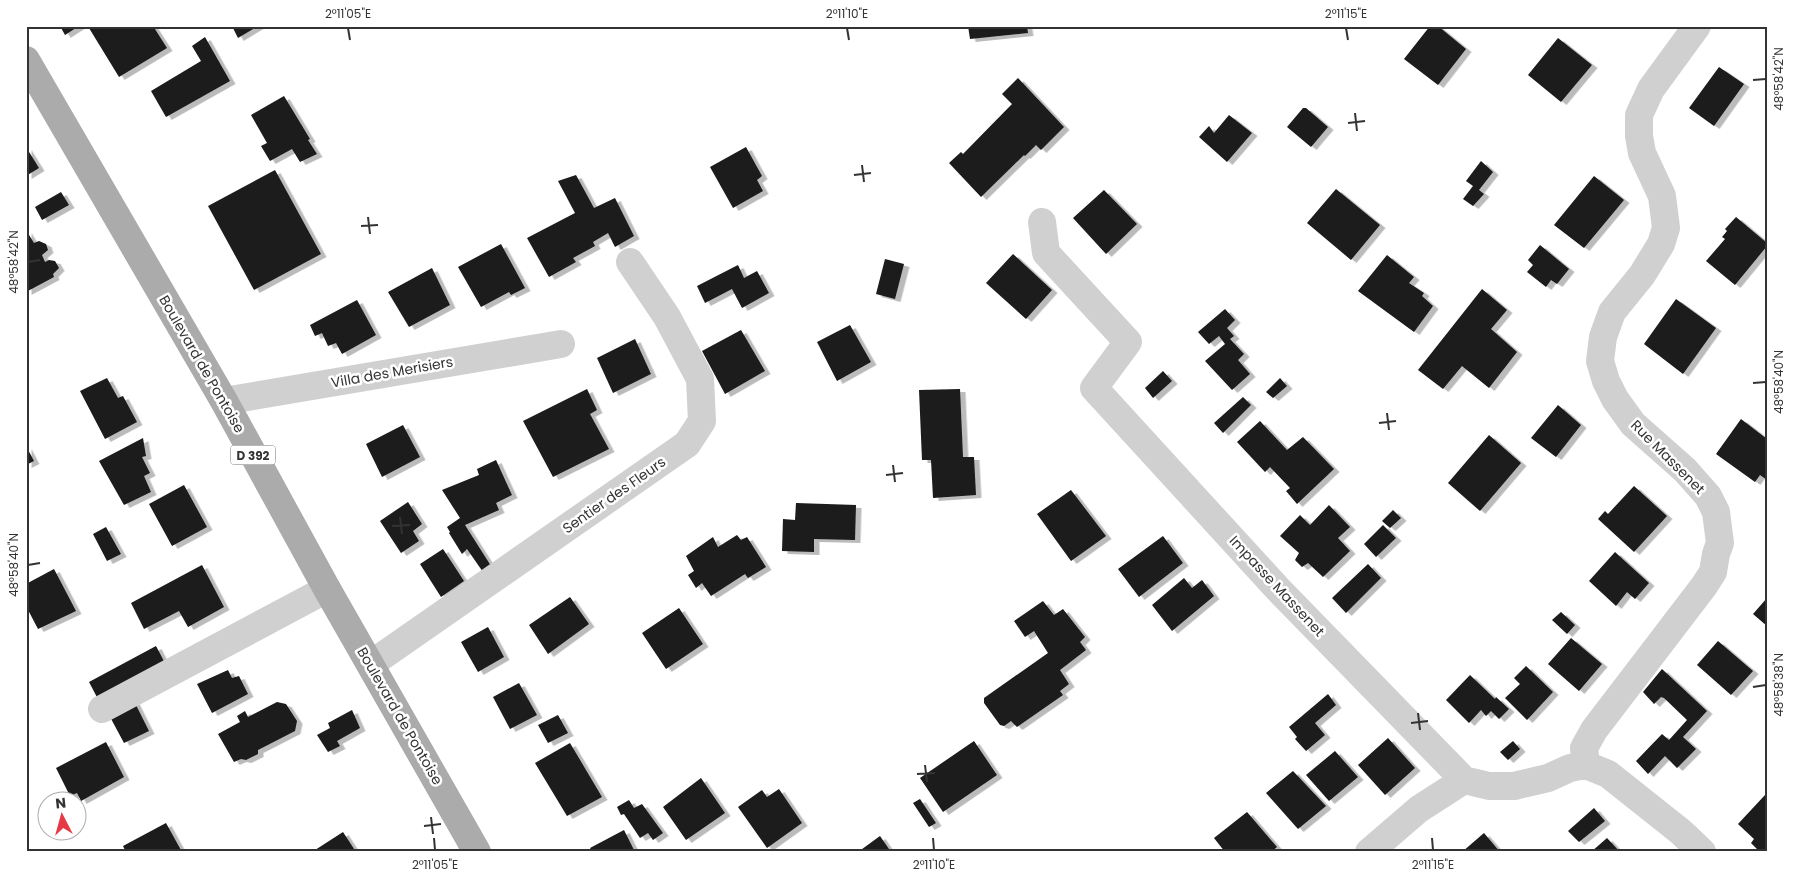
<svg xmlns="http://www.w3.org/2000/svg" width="1793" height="878" viewBox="0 0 1793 878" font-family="Poppins,sans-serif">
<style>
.building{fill:#1a1a1a;filter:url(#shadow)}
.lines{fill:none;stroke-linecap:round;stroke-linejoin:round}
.minor{stroke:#d0d0d0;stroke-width:28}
.major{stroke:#ababab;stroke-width:28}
.ticks{fill:none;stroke:#333;stroke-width:2}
.labels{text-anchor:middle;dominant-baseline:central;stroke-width:5;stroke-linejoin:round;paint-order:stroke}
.shield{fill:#fff;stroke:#707070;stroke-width:1}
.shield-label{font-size:12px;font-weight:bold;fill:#333}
.street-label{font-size:14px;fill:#333;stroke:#fff}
.neatline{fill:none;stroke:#333;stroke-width:2}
.ticks-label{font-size:12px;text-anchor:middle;fill:#333}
</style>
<defs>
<filter id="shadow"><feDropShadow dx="5.5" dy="3" stdDeviation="0" flood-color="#0004"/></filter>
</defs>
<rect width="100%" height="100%" fill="#fff"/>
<path class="building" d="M60,26H79L65,35Z
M92,26H153L167,48L119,77L89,28Z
M232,26H258L238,38Z
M968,26H1027L1028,33L970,39Z
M1430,26H1438L1466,49L1438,85L1404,59Z
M205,37L230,81L166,117L151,91L201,61L192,46Z
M1558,38L1592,65L1561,102L1528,75Z
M1719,67L1744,84L1714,126L1689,108Z
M1018,78L1064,127L1041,150L1036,145L1025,156L1024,155L981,197L949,163L961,152L963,154L1012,104L1002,94Z
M284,96L310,139L308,140L317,154L300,162L292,149L270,161L261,146L267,143L251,115Z
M1303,108H1306L1328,127L1311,147L1287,127Z
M1229,115L1252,133L1227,162L1199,137L1209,126L1214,133Z
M26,147L39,168L26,176Z
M746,147L762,176L757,180L763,191L733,208L710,167Z
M1481,161L1493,172L1479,190L1484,194L1473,206L1463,199L1473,186L1466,181Z
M275,170L321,254L254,290L208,206Z
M576,175L594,208L615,198L634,236L615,247L608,233L593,242L595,246L573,258L576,262L549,277L527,238L575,213L558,181Z
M1594,176L1624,200L1584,248L1554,225Z
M1336,189L1380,225L1351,260L1307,223Z
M1104,190L1137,224L1106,254L1073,218Z
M61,192L69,205L42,220L35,207Z
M1736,217L1767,243V246L1735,285L1706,261L1725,239L1722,237L1727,231L1725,229Z
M26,230L34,243L39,241L46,244L48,250L42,255L45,262L49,260L55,261L59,268L53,274L54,277L26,292Z
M501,244L525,288L511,295L509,292L481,307L458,267Z
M1540,245L1569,269L1557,284L1551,280L1546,287L1527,272L1533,265L1528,260Z
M1013,254L1052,290L1026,319L986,283Z
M1387,255L1414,277L1409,283L1424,293L1422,296L1433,306L1414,332L1358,291Z
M885,259L904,264L895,299L876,294Z
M738,265L744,278L757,271L769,293L742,308L732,289L705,303L697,286Z
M432,268L450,305L409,327L388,292Z
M1482,289L1507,310L1491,329L1517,352L1489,388L1462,366L1443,389L1418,370Z
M1676,299L1716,328L1683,374L1644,344Z
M357,300L376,335L342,354L336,343L328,346L322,333L315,336L310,325Z
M1225,309L1235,320L1227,328L1234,336L1230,339L1244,354L1238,360L1250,374L1232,390L1205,361L1225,344L1219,336L1209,344L1198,332Z
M850,325L871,362L837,381L817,342Z
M741,330L765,371L725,394L702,351Z
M635,339L651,374L613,393L597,358Z
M1163,371L1172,381L1153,398L1145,388Z
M107,378L118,398L123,396L137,422L105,439L80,391Z
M1280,378L1287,386L1273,398L1266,392Z
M587,389L597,410L590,414L609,449L553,477L523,421Z
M960,389L963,457H974L976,495L933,498L931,460H922L919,390Z
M1243,397L1251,405L1223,433L1214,423Z
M1558,405L1581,425L1556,457L1531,438Z
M1741,419L1767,439V480L1760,475L1755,482L1716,454Z
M1260,421L1287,450L1303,437L1334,469L1297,504L1286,491L1290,488L1270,467L1265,472L1237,442Z
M403,425L420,457L382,477L366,444Z
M1489,435L1521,463L1480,511L1448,483Z
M143,438L146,456L142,457L150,473L144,476L151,492L124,505L99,461Z
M26,446L34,461L26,465Z
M496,460L512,495L496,503L499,510L465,525L491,566L483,572L467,549L462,554L449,533L450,532L447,527L460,518L442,490L479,475L477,469Z
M184,485L207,527L172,546L149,504Z
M1634,486L1667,516L1634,552L1598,519L1605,511L1608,514Z
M1071,490L1106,536L1071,561L1037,514Z
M408,502L422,524L413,531L419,541L401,553L380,521Z
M796,503L856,505L855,540L814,539V552L782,551L783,519L795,520Z
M1329,505L1350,527L1338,538L1350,551L1323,577L1308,563L1302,567L1295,560L1299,553L1280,536L1300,515L1310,525Z
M1393,510L1401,518L1390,528L1382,521Z
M1383,525L1396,538L1376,557L1364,544Z
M106,527L121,554L107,561L93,534Z
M737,535L741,540L747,537L766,567L748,578L745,574L711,596L702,583L696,588L688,575L694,571L686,556L713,537L718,547Z
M1163,536L1183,563L1139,597L1118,569Z
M443,549L464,581L441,597L420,564Z
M1615,552L1649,583L1635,599L1627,592L1616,606L1589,581Z
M1368,564L1381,578L1346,613L1332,598Z
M202,565L224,607L188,627L179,611L144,629L131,603Z
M54,569L76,611L38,629L26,606V584Z
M1184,578L1192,588L1202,580L1214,596L1172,631L1152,605Z
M570,597L589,624L548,654L529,625Z
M1767,598V626L1753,614Z
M1043,601L1054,615L1063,609L1085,637L1080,642L1086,650L1060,670L1069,684L1060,691L1063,695L1017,727L1011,721L1004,726L1000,725L984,703V698L1048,653L1034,631L1025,637L1014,621Z
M679,608L703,644L666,669L642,633Z
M1561,612L1575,625L1567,634L1552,620Z
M488,627L504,657L478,672L461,642Z
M1571,638L1602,664L1579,691L1548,664Z
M1718,641L1753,671L1731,695L1697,665Z
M156,646L166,665L99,701L89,682Z
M1526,666L1553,692L1527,720L1505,698L1520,684L1514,678Z
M1662,669L1707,711L1683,737L1696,749L1677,768L1665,756L1648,774L1636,761L1662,734L1669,740L1687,720L1664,698L1661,697L1654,704L1643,692Z
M228,670L232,678L239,676L248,694L212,713L197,684Z
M1470,675L1495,699L1496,697L1509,709L1499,719L1491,711L1486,716L1481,710L1469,723L1446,700Z
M519,683L537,715L510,729L493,697Z
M1328,694L1336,705L1315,723L1325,735L1306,751L1295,739L1297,737L1289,727Z
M134,701L149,731L124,743L109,715Z
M277,702L286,704L297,721L295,731L258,750V754L246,760L241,759L234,762L218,734L240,722L237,716L245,711L248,717Z
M352,710L360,728L337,741L340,746L328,752L317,735L330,728L328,723Z
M558,715L568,733L548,743L538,725Z
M1388,738L1415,768L1385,795L1358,765Z
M974,741L997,775L943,812L920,778Z
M1513,741L1520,749L1508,760L1500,752Z
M106,742L124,777L81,801L77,793L70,796L56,768Z
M570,743L602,797L567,816L535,763Z
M1335,751L1358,777L1329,801L1306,775Z
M1293,771L1326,806L1298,829L1266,793Z
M701,778L725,813L686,840L663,807Z
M779,789L802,823L767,848L738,807L762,790L767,797Z
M1765,795L1767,796V852H1760L1751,843L1754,839L1738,824Z
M920,799L936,823L929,827L913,803Z
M629,800L634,808L642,804L663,833L653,840L648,833L640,838L624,814L621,815L617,807Z
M1594,808L1605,821L1579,842L1568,831Z
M1247,812L1277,847L1271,852H1225L1214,838Z
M166,823L182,852H126L123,846Z
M624,830L635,852H592L590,848Z
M343,832L356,852H312Z
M1484,833L1500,852H1462Z
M880,836L891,852H858Z
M1607,838L1620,852H1591Z"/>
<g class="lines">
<path class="minor" d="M1042,222L1046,253L1128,342L1094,388L1277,588L1464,780
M224,401L561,344
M371,664L687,444L702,421L700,379L667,317L630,262
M102,709L327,589
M1586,765L1584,748L1594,730L1704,586L1713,572L1716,554L1720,543L1716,512L1708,496L1685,470L1633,424L1615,399L1606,381L1600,361L1603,337L1612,312L1642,275L1661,244L1666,228L1662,196L1642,153L1639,136V115L1651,89L1697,26
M1586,765L1608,774L1681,832L1702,852
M1369,852L1419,809L1464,780L1489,786H1514L1548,778L1570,768L1586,765"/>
<path class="major" d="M26,60L224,401L327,589L477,852"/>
</g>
<path class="ticks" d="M348,28L350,40M847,28L849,40M1346,28L1348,40M1753,80L1766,79M1355,113L1357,131M1348,123L1365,121M862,165L864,182M854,175L871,173M368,217L370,234M361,226L378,225M28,262L40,260M1753,383L1766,382M1387,413L1389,430M1379,423L1396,421M893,465L895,482M886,475L903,473M400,517L402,534M392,526L410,525M28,565L40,563M1753,687L1766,685M1418,713L1420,730M1411,723L1428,721M925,765L927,782M917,774L935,773M431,817L433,834M424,826L441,824M434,838L435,850M933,838L934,850M1432,838L1433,850"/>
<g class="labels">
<rect class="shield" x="230.5" y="445.5" width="45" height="19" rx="4"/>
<g class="shield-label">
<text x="253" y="455">D 392</text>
</g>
<g class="street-label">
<text transform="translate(202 364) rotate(60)">Boulevard de Pontoise</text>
<text transform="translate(392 372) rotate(-10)">Villa des Merisiers</text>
<text transform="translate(1668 457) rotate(45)">Rue Massenet</text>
<text transform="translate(614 495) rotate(-35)">Sentier des Fleurs</text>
<text transform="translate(1277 586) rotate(47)">Impasse Massenet</text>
<text transform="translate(400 716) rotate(60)">Boulevard de Pontoise</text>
</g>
</g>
<rect width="1793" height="878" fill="none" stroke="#ffffff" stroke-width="55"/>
<g transform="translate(62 816) rotate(354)"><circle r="24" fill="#ffffff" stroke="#adadad"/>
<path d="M0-4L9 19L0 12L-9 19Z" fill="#e63946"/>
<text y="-8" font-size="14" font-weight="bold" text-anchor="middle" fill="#333333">N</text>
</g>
<rect x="28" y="28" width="1738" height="822" class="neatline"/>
<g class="ticks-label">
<text x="348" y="18">2°11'05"E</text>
<text x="847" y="18">2°11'10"E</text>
<text x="1346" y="18">2°11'15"E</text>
<text transform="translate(1779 79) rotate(-90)" y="4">48°58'42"N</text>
<text transform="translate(14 262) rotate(-90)" y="4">48°58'42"N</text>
<text transform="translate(1779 382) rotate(-90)" y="4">48°58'40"N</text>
<text transform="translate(14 565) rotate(-90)" y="4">48°58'40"N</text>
<text transform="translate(1779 685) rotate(-90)" y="4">48°58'38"N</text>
<text x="435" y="869">2°11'05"E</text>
<text x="934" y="869">2°11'10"E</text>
<text x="1433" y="869">2°11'15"E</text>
</g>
</svg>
